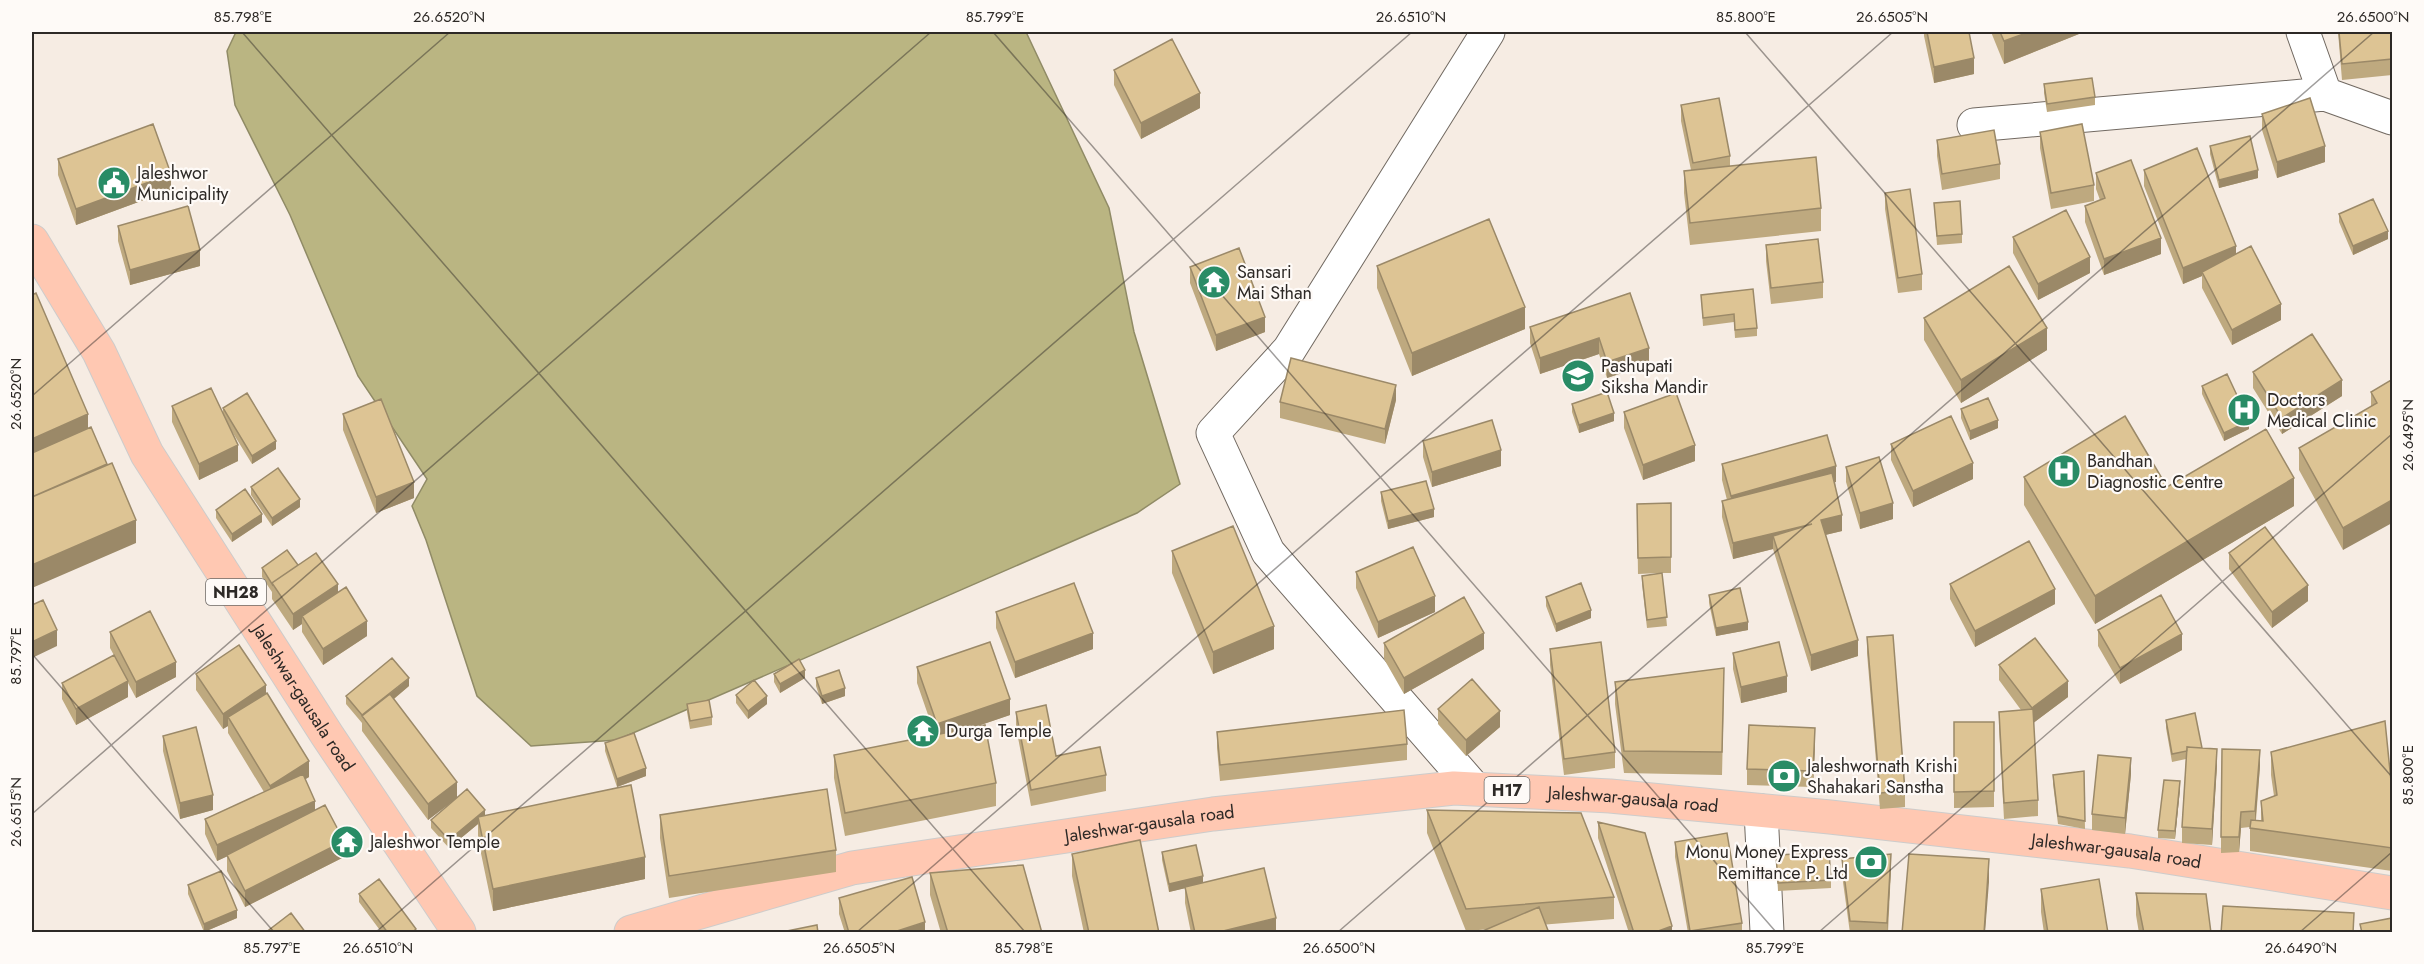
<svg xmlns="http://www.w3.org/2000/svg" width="2424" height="964" viewBox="0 0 2424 964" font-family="Jost,sans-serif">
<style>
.water{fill:#bab582;stroke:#908b66;stroke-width:1.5}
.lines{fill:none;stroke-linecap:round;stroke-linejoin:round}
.minor-casing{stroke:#716961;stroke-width:35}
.primary-casing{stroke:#cdcccb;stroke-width:35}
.minor{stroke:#fff;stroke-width:33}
.primary{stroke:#ffc8b2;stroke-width:33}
.wall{fill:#bea97f}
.shaded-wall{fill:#9b8968}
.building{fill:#ddc494;stroke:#9b8968;stroke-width:1.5}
.ticks{fill:none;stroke:#2d2926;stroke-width:1.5;stroke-opacity:0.45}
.labels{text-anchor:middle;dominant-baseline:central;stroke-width:4.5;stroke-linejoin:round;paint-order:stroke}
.shield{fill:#fefaf7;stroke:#6c6865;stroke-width:1.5}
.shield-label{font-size:16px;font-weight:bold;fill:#2d2926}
.poi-label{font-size:18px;fill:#2d2926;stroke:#fefaf7;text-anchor:start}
.street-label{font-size:18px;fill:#2d2926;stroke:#fefaf7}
.neatline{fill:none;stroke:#2d2926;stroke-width:2}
.ticks-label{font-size:15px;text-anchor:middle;fill:#2d2926}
</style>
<rect width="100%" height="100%" fill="#f6ece3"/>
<path class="water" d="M236,32H1026L1109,208L1134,332L1180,484L1137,513L617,740L531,746L477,696L426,540L412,506L427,479L358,376L290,215L235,105L227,51Z"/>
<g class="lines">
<defs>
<path id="minor" d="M2303,32L2325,94
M1974,125L2325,94L2392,118
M1474,788L1268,552L1213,433L1289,350L1488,32
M1761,811L1767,932"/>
<g id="primary">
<path id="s1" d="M32,241L99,352L147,454L327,735L459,932"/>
<path id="s2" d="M631,932L852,868L1213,814L1454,788L1610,796L1830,817L2130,851L2392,893"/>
</g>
</defs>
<use href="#minor" class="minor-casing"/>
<use href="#primary" class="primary-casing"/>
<use href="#minor" class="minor"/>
<use href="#primary" class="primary"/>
</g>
<path class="wall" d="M1924,32H1969L1974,74L1934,83L1924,36Z
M1991,32H2084L2004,64Z
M2338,32H2392V75L2342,80Z
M1114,70L1200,108L1141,139L1114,85Z
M2044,84L2095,97V105L2047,112L2044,93Z
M1681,105L1730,156V166L1821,208V231L1690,245L1684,193V171L1691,170L1681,121Z
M2262,114L2325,162L2277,178L2262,130Z
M2040,132L2094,185V201L2051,209L2040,148Z
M1937,140L2000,164V179L1942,190L1937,156Z
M2210,146L2258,178L2219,188L2210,154Z
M58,159L171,190L76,225L58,175Z
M2144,170L2236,254L2281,320L2232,345L2202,288V276L2183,284L2144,186Z
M2096,173L2161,254L2104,275L2085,222V206L2100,200L2096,189Z
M1885,193L1922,274V290L1898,293L1885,209Z
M1934,203L1962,234V243L1937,245Z
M2339,214L2388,239L2353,255L2339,222Z
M118,226L200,266L130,285L118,241Z
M2013,237L2090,273L2038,300L2013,253Z
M1766,245L1823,282V298L1771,304L1766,261Z
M1377,266L1525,329L1412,376L1377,288Z
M1190,267L1265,332L1216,351L1190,283Z
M1630,293L1649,364L1607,378L1599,354L1540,374L1530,343V327Z
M1701,295L1757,328V336L1735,338L1734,322L1703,326Z
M1924,318L2047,350L1961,403L1924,340Z
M2253,372L2342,396L2282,434L2253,388Z
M2391,380L2343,550L2299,470V448L2371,407V392Z
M2202,386L2249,429L2224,441L2202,394Z
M1396,400L1385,444L1280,418V402Z
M1572,404L1614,421L1579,433L1572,412Z
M172,406L223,414V408L276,449L252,464L228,425L238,461L199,480L172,422Z
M1961,409L1998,428L1970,440L1961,418Z
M1624,412L1695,461L1643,480L1624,428Z
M343,414L414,498L376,513L343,430Z
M1423,441L1501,466L1432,487L1423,457Z
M1891,444L1973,479L1913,507L1891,460Z
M1722,464L1836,482H1835L1842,531L1825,535L1858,656L1811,671L1773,549L1733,559L1722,517V501L1727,500L1722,480Z
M1846,467L1893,519L1860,529L1846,482Z
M2024,477L2167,487L2294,506L2095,624L2024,505Z
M251,487L300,507L272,526L251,495Z
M1381,492L1434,517L1388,529L1381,501Z
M1671,503V573H1662L1667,626L1647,628L1642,584V576L1660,573L1638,574L1637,504Z
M216,510L262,522L232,542L216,518Z
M1172,551L1274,649L1213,674L1172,573Z
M2229,553L2308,601L2272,628L2229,569Z
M298,565L338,593L367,636L323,665L302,632V624L293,630L272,599V592L262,577V568Z
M1356,572L1435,612L1378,638L1356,588Z
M1950,584L2055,604L1975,647L1950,599Z
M1709,595L1748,630L1716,636L1709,603Z
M1546,597L1591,618L1556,632L1546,606Z
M996,612L1093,649L1015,678L996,628Z
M2098,630L2182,650L2120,684L2098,646Z
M110,632L176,677L136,698L128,683V697L76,725L62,699V683L116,659L110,648Z
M1867,637L1905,791V807L1880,809L1867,653Z
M1384,643L1484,649L1404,694L1384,659Z
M1550,649L1615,752V768L1564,775L1550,665Z
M1733,653L1787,692L1741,703L1733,669Z
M1999,665L2068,697L2033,723L2038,800V816L2004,819L1999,728V712L2021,710L1999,680Z
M917,667L1010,715L974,727L996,783V806L845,836L834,778V755L935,735L917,683Z
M196,674L266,694L309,777L305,779L315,810L344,857L245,907L227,871V856L217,861L205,834V819L264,792L228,733V726L223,729L196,690Z
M774,674L805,678L780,693L774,682Z
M816,678L845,696L822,704L816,686Z
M1615,682L1724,691L1722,775L1624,773L1615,704Z
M409,686L394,699L457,798L428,820L362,731V723L346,704V696Z
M736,695L767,704L748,719L736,703Z
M687,704L712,717V725L690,729L687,712Z
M1438,709L1500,727L1466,756L1438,724Z
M1016,712L1056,756L1106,775V791L1031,806L1016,727Z
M2166,720L2202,748L2217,765L2212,845L2182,843V827L2186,759L2172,762L2166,728Z
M1954,722H1994V807L1954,808Z
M1217,732L1407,744V760L1220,781L1217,748Z
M163,736L213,810L180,819L163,751Z
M605,743L646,776L617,787L605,751Z
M1815,744L1813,787L1747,785V769Z
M2271,752L2392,791V871L2250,851V827L2241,828L2239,852L2221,853V837L2260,766L2256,820L2261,821V801L2274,796L2271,775Z
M2084,771L2085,829L2058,824L2053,784V775Z
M2131,774L2125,834L2092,830V814Z
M2180,789L2175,839L2158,838V830Z
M1427,810L1614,897V919L1466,931L1427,833Z
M485,815L645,879L493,911L478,839V824L449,848L431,828V820Z
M660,815L836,850V872L669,898L660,838Z
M1598,822L1672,933H1629L1598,838Z
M1675,842L1742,923V933H1688L1675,857Z
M1162,852L1203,882L1276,933H1191L1185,903V888L1169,892L1162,860Z
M1072,854L1159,933H1084L1072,876Z
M1776,855L1831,880V888L1778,891Z
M1842,859L1891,869L1888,933H1850L1842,875Z
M930,873L1042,933H941L930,895Z
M188,885L237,918L204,932L188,894Z
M2041,889L2108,933H2044L2041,912Z
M2136,893L2211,933H2139L2136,915Z
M359,894L416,933H382L359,902Z
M839,898L925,933H845L839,914Z"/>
<path class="shaded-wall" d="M2029,32H2084L2004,64V41Z
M1974,58V74L1934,83V67Z
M1200,93V108L1141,139V123Z
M2325,146V162L2277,178V162Z
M2258,170V178L2219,188V180Z
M171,174V190L76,225V209Z
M2388,231V239L2353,255V246Z
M2161,238V254L2104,275V259Z
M2236,246V262L2202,272V276L2183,284V268Z
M200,250V266L130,285V270Z
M2090,257V273L2038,300V284Z
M2281,304V320L2232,345V330Z
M1525,307V329L1412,376V353Z
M1265,317V332L1216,351V335Z
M2047,328V350L1961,403V380Z
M1599,338V354L1540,374V358Z
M1649,348V364L1607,378V362Z
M2342,380V396L2282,434V418Z
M1396,385V400L1385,444V429Z
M1614,413V421L1579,433V425Z
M88,414V437L32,461V439Z
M1998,420V428L1970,440V431Z
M2249,421V429L2224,441V433Z
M276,441V449L252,464V456Z
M238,445V461L199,480V464Z
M1695,445V461L1643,480V465Z
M1501,450V466L1432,487V472Z
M1973,463V479L1913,507V491Z
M1836,466V482L1731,512V496Z
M2294,478V506L2095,624V596Z
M414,482V498L376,513V497Z
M300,499V507L272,526V518Z
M2392,500V523L2343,550V528Z
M1893,503V519L1860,529V513Z
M1434,509V517L1388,529V521Z
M262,514V522L232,542V534Z
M1842,515V531L1821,536V520Z
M136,520V543L32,588V565Z
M1812,524L1773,536V549L1733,559V543Z
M338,584V600L302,616V624L293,630V614Z
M2308,585V601L2272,628V612Z
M2055,589V604L1975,647V631Z
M1435,596V612L1378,638V622Z
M1591,610V618L1556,632V624Z
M367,621V636L323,665V649Z
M1748,622V630L1716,636V628Z
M1274,626V649L1213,674V652Z
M57,630V646L32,658V642Z
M1093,633V649L1015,678V662Z
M1484,633V649L1404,694V678Z
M2182,634V650L2120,684V668Z
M1858,640V656L1811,671V655Z
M176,662V677L136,698V682Z
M805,670V678L780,693V684Z
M1787,676V692L1741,703V687Z
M409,678V686L366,722L363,716Z
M128,681V697L76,725V709Z
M2068,681V697L2032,724V708Z
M266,685V700L228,717V726L223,729V714Z
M845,688V696L822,704V696Z
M767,696V704L748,719V711Z
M1010,699V715L937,740V724Z
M1500,711V727L1466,756V740Z
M1815,728V744L1813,787V771Z
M2217,749V765L2212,845V829Z
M2260,750V766L2255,826V811Z
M2131,758V774L2125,834V818Z
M309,761V777L270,802V786Z
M646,768V776L617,787V779Z
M2180,781V789L2175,839V831Z
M457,782V798L428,820V804Z
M213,795V810L180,819V803Z
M315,801V817L217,861V845Z
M485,810V818L478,817V824L449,848V840Z
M2241,812V828L2239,852V837Z
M344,841V857L245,907V891Z
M1891,854V869L1887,933V923Z
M645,857V879L493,911V889Z
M1989,859V882L1985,933H1984Z
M1203,876V884L1169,892V884Z
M237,910V918L204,932V924Z
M1276,918V933H1215Z
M925,922V933H891Z
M1672,926V933H1653Z"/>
<path class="building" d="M1927,32H1969L1974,58L1934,67Z
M2000,32H2029L2004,41Z
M2339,32H2392V59L2342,64Z
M1172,39L1200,93L1141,123L1114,70Z
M2092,78L2095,97L2047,104L2044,84Z
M1719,98L1730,156L1693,163L1681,105Z
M2310,98L2325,146L2277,162L2262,114Z
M153,124L171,174L76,209L58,159Z
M2082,124L2094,185L2051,193L2040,132Z
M1994,130L2000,164L1942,174L1937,140Z
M2250,136L2258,170L2219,180L2210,146Z
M2197,148L2236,246L2183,268L2144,170Z
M1816,157L1821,208L1690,223L1684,171Z
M2131,160L2161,238L2104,259L2085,206L2105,198L2096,173Z
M1910,189L1922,274L1898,278L1885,193Z
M2373,199L2388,231L2353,246L2339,214Z
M1960,201L1962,234L1937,236L1934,203Z
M188,206L200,250L130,270L118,226Z
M2066,210L2090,257L2038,284L2013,237Z
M1489,219L1525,307L1412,353L1377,266Z
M1818,239L1823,282L1771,288L1766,245Z
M2251,246L2281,304L2232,330L2202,272Z
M1239,248L1265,317L1216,335L1190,267Z
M2009,266L2047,328L1961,380L1924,318Z
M1753,289L1757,328L1735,330L1734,314L1703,318L1701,295Z
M36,293L88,414L32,439V295Z
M1630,293L1649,348L1607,362L1599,338L1540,358L1530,327Z
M2312,334L2342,380L2282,418L2253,372Z
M1291,358L1396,385L1385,429L1280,402Z
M2227,374L2249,421L2224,433L2202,386Z
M2391,380L2392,383V500L2343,528L2299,448L2377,403L2371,392Z
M211,388L238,445L199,464L172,406Z
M1607,392L1614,413L1579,425L1572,404Z
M247,393L276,441L252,456L223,408Z
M1676,393L1695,445L1643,465L1624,412Z
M1988,398L1998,420L1970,431L1961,409Z
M381,399L414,482L376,497L343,414Z
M1951,416L1973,463L1913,491L1891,444Z
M2125,416L2167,487L2266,429L2294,478L2095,596L2024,477Z
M1492,420L1501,450L1432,472L1423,441Z
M91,427L107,464L32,497V453Z
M1827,435L1836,466L1731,496L1722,464Z
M1879,457L1893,503L1860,513L1846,467Z
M112,463L136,520L32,565V497Z
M278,468L300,499L272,518L251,487Z
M1832,473L1842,515L1821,520L1858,640L1811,655L1773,536L1812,524L1733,543L1722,501Z
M1426,481L1434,509L1388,521L1381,492Z
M245,489L262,514L232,534L216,510Z
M1671,503V557L1638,558L1637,504Z
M1233,526L1274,626L1213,652L1172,551Z
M2265,527L2308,585L2272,612L2229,553Z
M2029,541L2055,589L1975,631L1950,584Z
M1413,547L1435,596L1378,622L1356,572Z
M287,550L298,565L272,583V584L262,568Z
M316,553L338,584L293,614L272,583Z
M1662,573L1667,617L1647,620L1642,576Z
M1074,583L1093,633L1015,662L996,612Z
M1581,583L1591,610L1556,624L1546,597Z
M346,587L367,621L323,649L302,616Z
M1740,588L1748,622L1716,628L1709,595Z
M2161,595L2182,634L2120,668L2098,630Z
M1464,597L1484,633L1404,678L1384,643Z
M43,600L57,630L32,642V605Z
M150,611L176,662L136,682L110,632Z
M1893,635L1905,791L1880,793L1867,637Z
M2035,638L2068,681L2032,708L1999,665Z
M990,642L1010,699L937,724L917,667Z
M1601,642L1615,752L1564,759L1550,649Z
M1779,642L1787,676L1741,687L1733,653Z
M239,645L266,685L223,714L196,674Z
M114,655L128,681L76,709L62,683Z
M392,658L409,678L362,715L346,696Z
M799,659L805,670L780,684L774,674Z
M1724,668L1722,752L1624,751L1615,682Z
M839,670L845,688L822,696L816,678Z
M1472,679L1500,711L1466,740L1438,709Z
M754,680L767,696L748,711L736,695Z
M267,693L309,761L270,786L228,717Z
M390,694L457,782L428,804L362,716Z
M709,700L712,717L690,721L687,704Z
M1046,705L1056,756L1100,747L1106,775L1031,790L1016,712Z
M2033,709L2038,800L2004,803L1999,712Z
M1404,710L1407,744L1220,765L1217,732Z
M2195,713L2202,748L2187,747V751L2172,754L2166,720Z
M2385,721L2392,791V848L2250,828L2251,820L2263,821L2261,801L2277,795L2271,752Z
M1954,722H1994V791L1954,792Z
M985,725L996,783L845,813L834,755Z
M1749,725L1815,728L1813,771L1747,769Z
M196,727L213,795L180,803L163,736Z
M634,733L646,768L617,779L605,743Z
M2187,747L2217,749L2212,829L2182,827Z
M2222,749L2260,750L2255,811L2241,812L2239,837H2221Z
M2098,755L2131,758L2125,818L2092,814Z
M2084,771L2085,821L2058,816L2053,775Z
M303,774L315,801L217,845L205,819Z
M2164,780L2180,781L2175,831L2158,830Z
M631,785L645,857L493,889L478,817Z
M467,789L485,810L449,840L431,820Z
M827,789L836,850L669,876L660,815Z
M325,805L344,841L245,891L227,855Z
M1427,810L1581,813L1614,897L1466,909Z
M1598,822L1645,833L1672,926L1653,933H1634Z
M1727,833L1742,923L1690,931L1675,842Z
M1140,840L1159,933H1089L1072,854Z
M1196,845L1203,876L1169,884L1162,852Z
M1829,852L1831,880L1778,883L1776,855Z
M1891,854L1887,923L1850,921L1842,859Z
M1909,854L1989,859L1984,933H1902Z
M1023,865L1042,933H948L930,873Z
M1264,868L1276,918L1215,933H1195L1185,887Z
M221,871L237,910L204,924L188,885Z
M912,877L925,922L891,933H849L839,898Z
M379,879L416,929L412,933H388L359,894Z
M2099,879L2108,933H2048L2041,889Z
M2136,893L2206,894L2211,933H2144Z
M2223,906L2354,913L2353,933H2221Z
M1539,907L1549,933H1478Z
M291,913L306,933H265Z
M2392,918V933H2362L2360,924Z
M817,925L818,933H777Z"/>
<path class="ticks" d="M242,32L1025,932M993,32L1776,932M1745,32L2392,777M32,396L450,32M32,654L274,932M32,814L931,32M376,932L1412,32M857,932L1893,32M1338,932L2374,32M1819,932L2392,434M2300,932L2392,852"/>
<defs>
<symbol id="civic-disc" viewBox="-11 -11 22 22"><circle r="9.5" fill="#298c66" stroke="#fefaf7"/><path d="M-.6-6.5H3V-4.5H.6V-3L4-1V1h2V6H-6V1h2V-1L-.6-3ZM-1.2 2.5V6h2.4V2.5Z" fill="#fff"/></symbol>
<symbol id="temple-disc" viewBox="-11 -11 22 22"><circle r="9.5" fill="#298c66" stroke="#fefaf7"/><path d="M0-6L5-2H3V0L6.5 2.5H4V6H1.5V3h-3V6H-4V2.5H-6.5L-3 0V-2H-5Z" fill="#fff"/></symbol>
<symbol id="school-disc" viewBox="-11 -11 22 22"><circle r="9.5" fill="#298c66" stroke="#fefaf7"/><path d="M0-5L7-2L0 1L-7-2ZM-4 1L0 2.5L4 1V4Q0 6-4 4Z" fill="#fff"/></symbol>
<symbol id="hospital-disc" viewBox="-11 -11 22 22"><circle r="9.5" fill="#298c66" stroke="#fefaf7"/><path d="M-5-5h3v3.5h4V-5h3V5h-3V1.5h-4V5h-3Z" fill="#fff"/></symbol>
<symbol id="bank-disc" viewBox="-11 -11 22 22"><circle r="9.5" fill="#298c66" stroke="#fefaf7"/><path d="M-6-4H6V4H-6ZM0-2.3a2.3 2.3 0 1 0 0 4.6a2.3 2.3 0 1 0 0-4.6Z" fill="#fff"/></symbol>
</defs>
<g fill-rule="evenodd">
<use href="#civic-disc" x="95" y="164" width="38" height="38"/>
<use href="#temple-disc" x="1195" y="263" width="38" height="38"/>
<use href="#school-disc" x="1559" y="357" width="38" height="38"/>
<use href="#hospital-disc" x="2225" y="391" width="38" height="38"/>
<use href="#hospital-disc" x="2045" y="452" width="38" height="38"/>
<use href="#temple-disc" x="904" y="712" width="38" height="38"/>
<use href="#bank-disc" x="1765" y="757" width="38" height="38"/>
<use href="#temple-disc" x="328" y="823" width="38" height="38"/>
<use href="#bank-disc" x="1852" y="843" width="38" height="38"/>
</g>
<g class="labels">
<g class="shield">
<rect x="206" y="579" width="60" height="26" rx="4.5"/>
<rect x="1484.5" y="777" width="45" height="26" rx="4.5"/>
</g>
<g class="shield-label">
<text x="236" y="592">NH28</text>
<text x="1507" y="790">H17</text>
</g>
<g class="poi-label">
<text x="137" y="173">Jaleshwor<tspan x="137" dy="21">Municipality</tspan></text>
<text x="1237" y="272">Sansari<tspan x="1237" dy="21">Mai Sthan</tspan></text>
<text x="1601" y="366">Pashupati<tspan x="1601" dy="21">Siksha Mandir</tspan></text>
<text x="2267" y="400">Doctors<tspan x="2267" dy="21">Medical Clinic</tspan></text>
<text x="2087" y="461">Bandhan<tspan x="2087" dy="21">Diagnostic Centre</tspan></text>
<text x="946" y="731">Durga Temple</text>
<text x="1807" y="766">Jaleshwornath Krishi<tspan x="1807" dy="21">Shahakari Sanstha</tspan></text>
<text x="370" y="842">Jaleshwor Temple</text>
<text x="1848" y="852" text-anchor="end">Monu Money Express<tspan x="1848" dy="21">Remittance P. Ltd</tspan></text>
</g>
<g class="street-label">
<text stroke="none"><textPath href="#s1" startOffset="532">Jaleshwar-gausala road</textPath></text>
<text stroke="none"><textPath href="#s2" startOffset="1017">Jaleshwar-gausala road</textPath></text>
<text stroke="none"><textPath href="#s2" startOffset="531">Jaleshwar-gausala road</textPath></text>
<text stroke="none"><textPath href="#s2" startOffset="1503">Jaleshwar-gausala road</textPath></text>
</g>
</g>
<rect width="2424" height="964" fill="none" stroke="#fefaf7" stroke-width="66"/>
<rect x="33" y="33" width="2358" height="898" class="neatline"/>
<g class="ticks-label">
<text x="243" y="22">85.798°E</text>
<text x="449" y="22">26.6520°N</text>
<text x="995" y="22">85.799°E</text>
<text x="1411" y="22">26.6510°N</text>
<text x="1746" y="22">85.800°E</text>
<text x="1892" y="22">26.6505°N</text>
<text x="2373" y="22">26.6500°N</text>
<text transform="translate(16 394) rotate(-90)" y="5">26.6520°N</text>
<text transform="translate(2408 435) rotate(-90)" y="5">26.6495°N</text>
<text transform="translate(16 656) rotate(-90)" y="5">85.797°E</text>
<text transform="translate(2408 775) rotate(-90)" y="5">85.800°E</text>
<text transform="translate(16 812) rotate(-90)" y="5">26.6515°N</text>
<text x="272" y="953">85.797°E</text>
<text x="378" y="953">26.6510°N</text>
<text x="859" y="953">26.6505°N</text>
<text x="1024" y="953">85.798°E</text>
<text x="1339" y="953">26.6500°N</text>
<text x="1775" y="953">85.799°E</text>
<text x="2301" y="953">26.6490°N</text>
</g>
</svg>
